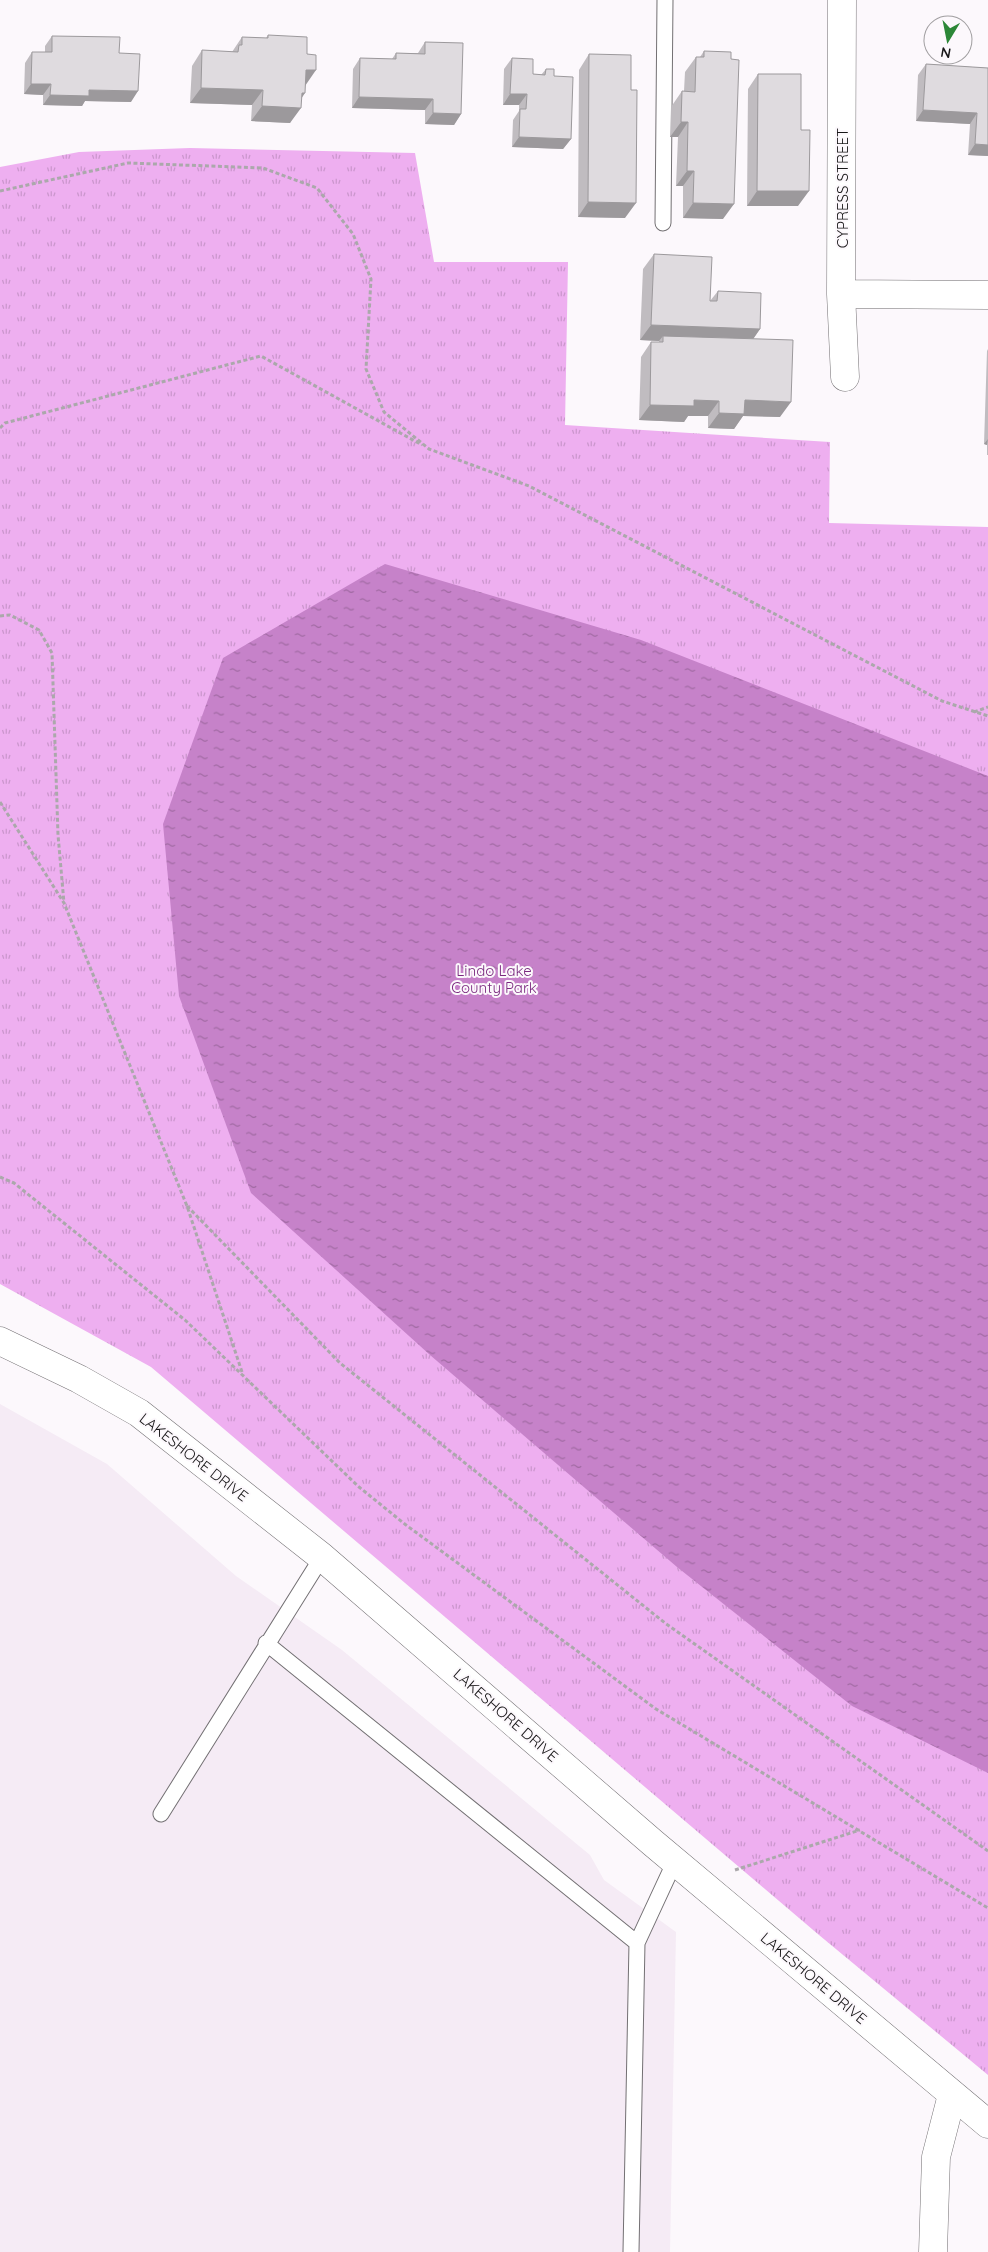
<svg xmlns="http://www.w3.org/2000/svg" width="988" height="2252" viewBox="0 0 988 2252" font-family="Quicksand,sans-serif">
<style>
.built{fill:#f5ebf5}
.park{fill:url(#park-tufts)}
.water{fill:url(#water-ripples)}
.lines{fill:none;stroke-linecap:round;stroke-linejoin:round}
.service-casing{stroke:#737073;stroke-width:17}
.minor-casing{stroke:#737073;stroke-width:29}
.tertiary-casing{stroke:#737073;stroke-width:29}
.path{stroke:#aba8ab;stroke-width:3;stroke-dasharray:4 2.5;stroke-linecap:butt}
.service{stroke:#fff;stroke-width:15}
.minor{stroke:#fff;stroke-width:28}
.tertiary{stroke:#fff;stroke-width:28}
.wall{fill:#c0bcc0}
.shaded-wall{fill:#9c999c}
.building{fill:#dfdbdf;stroke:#9c999c}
.labels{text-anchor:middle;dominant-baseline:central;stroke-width:4;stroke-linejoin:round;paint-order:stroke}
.street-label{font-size:15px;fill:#171617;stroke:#fcf8fc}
.park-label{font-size:15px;fill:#7a297f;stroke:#fcf8fc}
</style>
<defs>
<pattern id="park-tufts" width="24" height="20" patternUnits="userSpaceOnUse" patternTransform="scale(1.25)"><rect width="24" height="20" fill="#eeaff0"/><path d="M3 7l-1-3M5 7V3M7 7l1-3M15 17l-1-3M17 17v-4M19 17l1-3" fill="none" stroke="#cb96cd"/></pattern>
<pattern id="water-ripples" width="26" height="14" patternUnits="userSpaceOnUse" patternTransform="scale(1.25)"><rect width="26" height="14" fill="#c682c9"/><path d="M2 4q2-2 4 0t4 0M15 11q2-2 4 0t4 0" fill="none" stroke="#a069a2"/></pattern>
</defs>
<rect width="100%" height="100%" fill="#fcf8fc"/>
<path class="built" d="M0,1404L107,1464L236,1576L342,1650L590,1855L604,1880L676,1932L670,2252H0Z"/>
<path class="park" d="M190,148L415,153L434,262H568L565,425L830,442L829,523L988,527V2075L819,1935L151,1367L0,1284V167L79,152Z"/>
<path class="water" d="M385,564L641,640L988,776V1773L852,1706L677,1567L430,1355L251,1193L179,996L163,824L223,658Z"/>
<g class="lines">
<defs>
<path id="service" d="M663,223L665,0
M266,1643L637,1943L675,1861
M161,1814L322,1557
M631,2252L637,1943"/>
<path id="minor" d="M842,0L841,294L845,377
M841,294L988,295
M933,2252L936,2157L952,2095"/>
<path id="tertiary" d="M0,1341L79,1379L139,1413L322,1557L653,1843L988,2124"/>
</defs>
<use href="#service" class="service-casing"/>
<use href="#minor" class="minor-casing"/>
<use href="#tertiary" class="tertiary-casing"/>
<path class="path" d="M0,191L128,163L263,168L317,188L353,234L371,279L366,369L384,412L429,449L529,486L942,701L988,716
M0,428L5,423L261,356L422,445
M0,616L10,615L39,630L52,653L58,835L64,903
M974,712L988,707
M0,802L64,903L187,1206L243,1375
M0,1177L14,1183L185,1320L359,1487L406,1525L656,1709L988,1908
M187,1206L340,1363L665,1623L988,1851
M735,1870L860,1830"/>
<use href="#service" class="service"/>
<use href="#minor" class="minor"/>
<use href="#tertiary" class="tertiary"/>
</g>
<path class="wall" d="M268,35L305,86L301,98L290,123L251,121L252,105L190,103L192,66L202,50L232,52L242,37L266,38Z
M52,36L119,53L131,102L85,101L82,106L43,105V95L24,94L25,63L32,52H45V46Z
M425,42L461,114L454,125L425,124V110L352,108L353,69L360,58L392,59L396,53H418Z
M704,51L723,219L683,218V186H676L678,137H670L671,107L682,91H684L685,72L696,57H700Z
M589,54L625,218L578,217L579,70Z
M512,58L533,74L541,75L546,69L554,76L571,139L563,149L512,147L513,120L519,111V105H503L504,69Z
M926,64L988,68V156L968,155L970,124L916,121L918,75Z
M758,74L798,206H747L748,89Z
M654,254L710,301L718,291L760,329L753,339L780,417L743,416L734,429L708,428V416H688L684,422L639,420L641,357L651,342H659V341L640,340L643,269Z
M988,349V455H987V445L984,444L987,351Z"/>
<path class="shaded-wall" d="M306,70H316L305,86Z
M31,84H51L43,95L24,94Z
M201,88L263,90L252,105L190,103Z
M89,90L138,91L131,102L85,101L82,106L43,105L50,95Z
M302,93H305L295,108H301L290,123L251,121L262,106Z
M510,94H527L519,105H503Z
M359,97L433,99L425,110L352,108Z
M923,110L977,113L970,124L916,121Z
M433,113L461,114L454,125L425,124Z
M681,122H688L678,137H670Z
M519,137L571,139L563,149L512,147Z
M975,144L988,145V156L968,155Z
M687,171H694L683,186H676Z
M757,191H809L798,206H747Z
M588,202L636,203L625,218L578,217Z
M693,203L734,204L723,219L683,218Z
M651,325L760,329L749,345L663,336L659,341L640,340Z
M694,400L719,401L708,416H688L684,422L639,420L650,405Z
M745,400L791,402L780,417L743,416L734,429L708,428L719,413Z
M988,439L987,445L984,444Z"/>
<path class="building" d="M268,35L307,37V54L316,55V70H306L305,93H302L301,108L262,106L263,90L201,88L202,50L238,52L239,45H242V37L268,38Z
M52,36L120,37L119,53L140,54L138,91L89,90V96L50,95L51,84H31L32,52H52Z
M425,42L463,43L461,114L433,113V99L359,97L360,58L396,59V53L425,54Z
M704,51L731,52V59L739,60L734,204L693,203L694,171H687L688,122H681L682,91L695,92L696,57H704Z
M589,54L631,55V90H637L636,203L588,202Z
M512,58L533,59V74L545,75L546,69H554V76L573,77L571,139L519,137L520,109H526L527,94H510Z
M926,64L988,68V145L975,144L977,113L923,110Z
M758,74H801V130H810L809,191H757Z
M654,254L712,257L710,301H717L718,291L761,293L760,329L651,325Z
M663,336L793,340L791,402L745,400L744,414L719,413V401L694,400V406L650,405L651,342H663Z"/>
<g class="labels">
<g class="street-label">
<text transform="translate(842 188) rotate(-90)">CYPRESS STREET</text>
<text transform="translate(194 1457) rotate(38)">LAKESHORE DRIVE</text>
<text transform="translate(506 1715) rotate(41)">LAKESHORE DRIVE</text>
<text transform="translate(814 1978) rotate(40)">LAKESHORE DRIVE</text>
</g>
<g class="park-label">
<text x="494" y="970">Lindo Lake<tspan x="494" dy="17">County Park</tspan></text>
</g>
</g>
<g transform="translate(948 40) rotate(190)"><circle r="24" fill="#fcf8fc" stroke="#a09ea0"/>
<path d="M0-4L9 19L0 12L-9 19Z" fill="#2c8737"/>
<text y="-8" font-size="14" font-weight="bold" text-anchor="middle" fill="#171617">N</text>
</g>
</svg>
